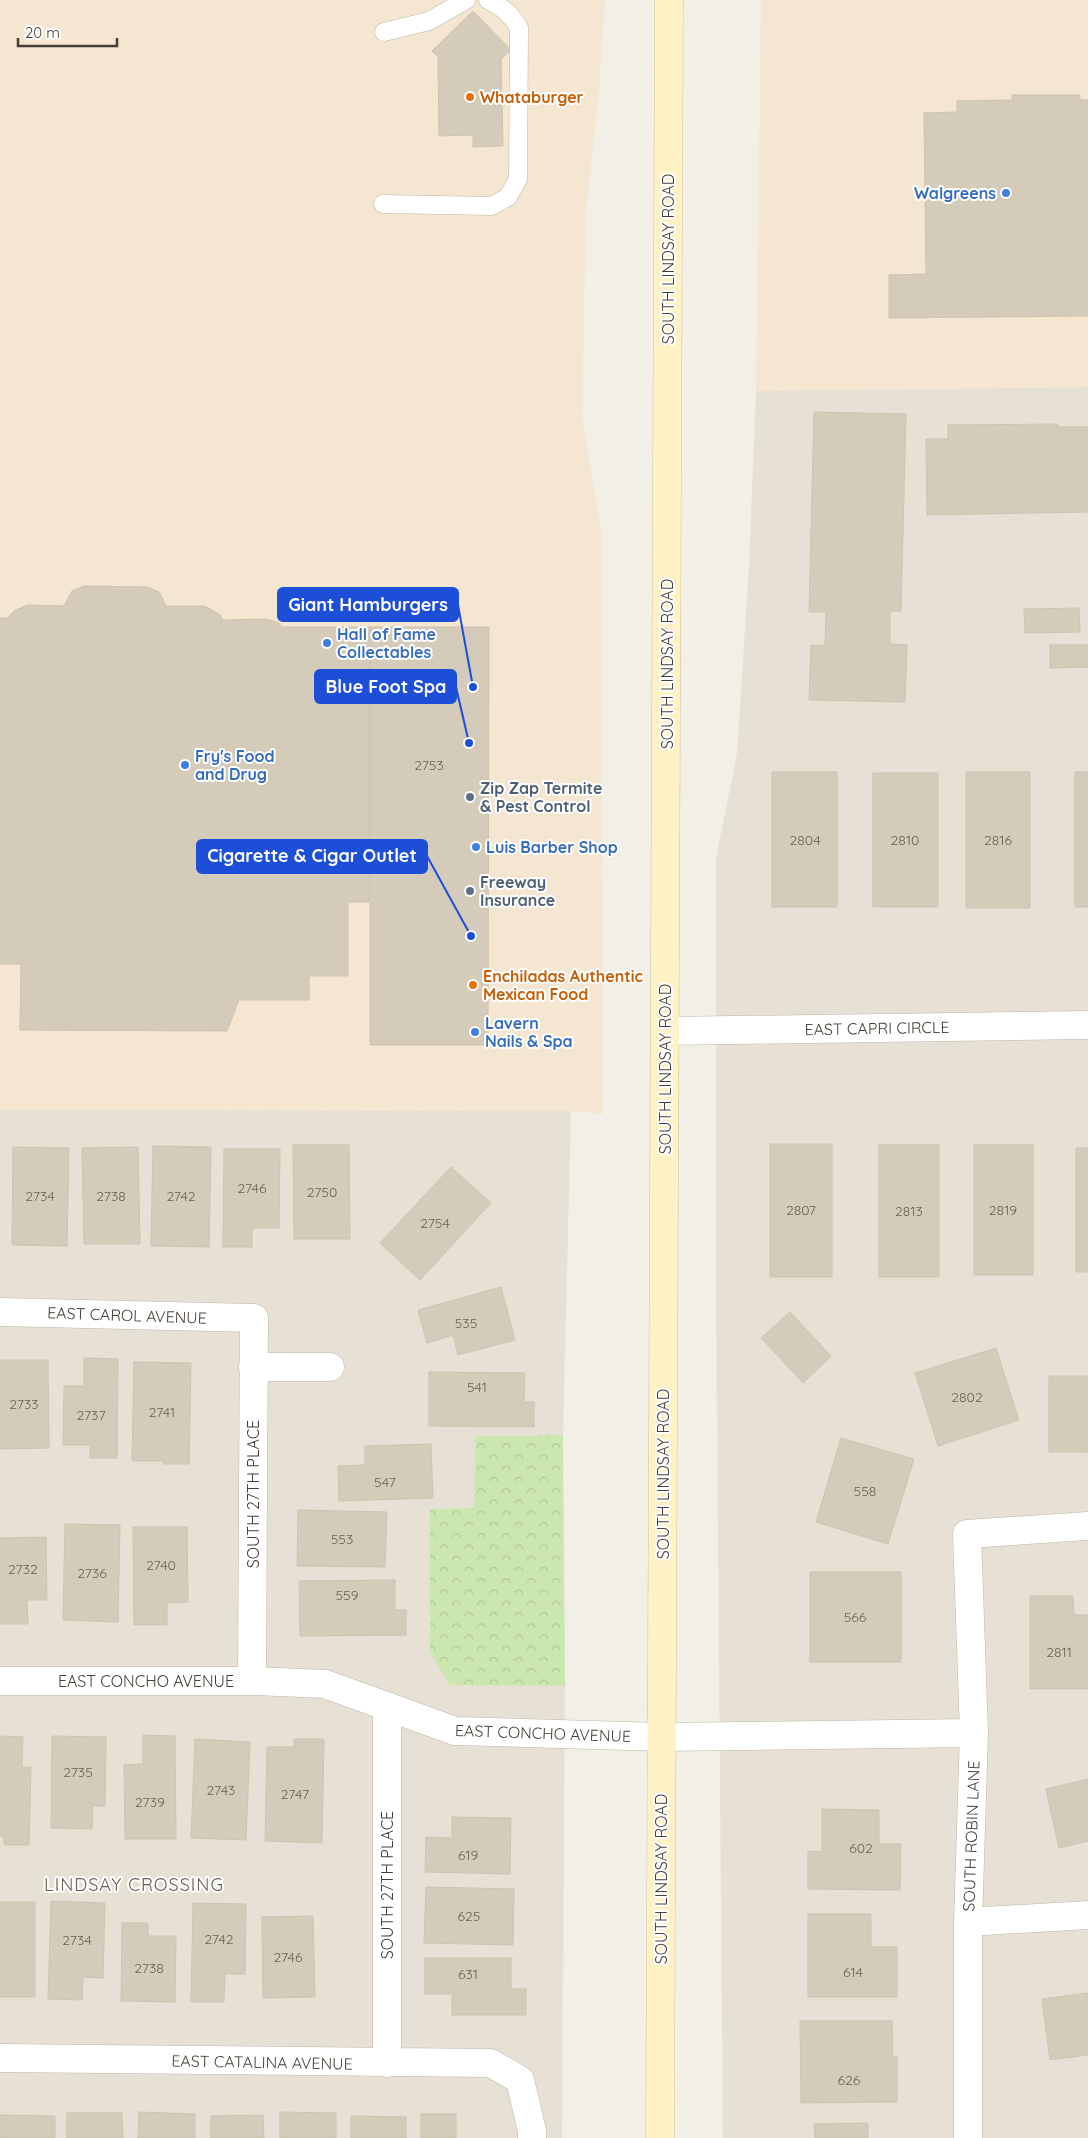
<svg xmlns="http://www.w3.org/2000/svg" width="1088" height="2138" viewBox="0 0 1088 2138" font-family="Quicksand,sans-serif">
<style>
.residential{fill:#e6e1d4}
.commercial{fill:#f4e6d1}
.park{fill:url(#park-crowns)}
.building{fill:#d4cbbb;stroke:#cec3af}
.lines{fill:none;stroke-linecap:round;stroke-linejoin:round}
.service-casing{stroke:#beb7a8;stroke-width:19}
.minor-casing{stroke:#beb7a8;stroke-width:29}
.secondary-casing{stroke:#d2c396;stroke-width:29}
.service{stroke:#fff;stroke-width:18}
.minor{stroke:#fff;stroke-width:28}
.secondary{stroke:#fdf1c5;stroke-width:28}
.food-dot{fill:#e8710a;stroke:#fff;stroke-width:2}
.shop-dot{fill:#3f7fe0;stroke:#fff;stroke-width:2}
.service-dot{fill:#5c6f8a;stroke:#fff;stroke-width:2}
.labels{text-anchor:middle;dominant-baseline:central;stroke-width:4;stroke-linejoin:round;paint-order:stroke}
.number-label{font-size:14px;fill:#696256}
.food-label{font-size:16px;font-weight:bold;fill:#c56008;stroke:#fff;text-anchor:start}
.shop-label{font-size:16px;font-weight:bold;fill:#366cbe;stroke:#fff;text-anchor:start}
.street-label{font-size:16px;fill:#453f35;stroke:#fff}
.service-label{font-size:16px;font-weight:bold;fill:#4e5e75;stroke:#fff;text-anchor:start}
.neighbourhood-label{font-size:18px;letter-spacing:1px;fill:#675d4d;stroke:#fff}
.leader{fill:none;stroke:#1d4ed8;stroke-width:2}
.callout-dot{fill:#1d4ed8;stroke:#fff;stroke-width:2}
.callout{fill:#1d4ed8;stroke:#1d4ed8;stroke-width:2}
.callout-label{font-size:18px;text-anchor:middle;font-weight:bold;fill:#fff}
</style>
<defs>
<pattern id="park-crowns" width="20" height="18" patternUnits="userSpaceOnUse" patternTransform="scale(1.25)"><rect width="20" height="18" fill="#cce6af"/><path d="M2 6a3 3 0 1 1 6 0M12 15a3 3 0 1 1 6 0" fill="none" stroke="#b1c697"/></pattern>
</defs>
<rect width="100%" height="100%" fill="#f2efe6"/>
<path class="residential" d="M1088,387V2138H723L716,1299V858L737,754L749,567L756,391Z
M0,1110L571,1111L563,1435L475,1436L474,1508L430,1509L450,1684L565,1686L562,2138H0Z"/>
<path class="commercial" d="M0,0H605L599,90L586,214L582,418L601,530L603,1114L571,1111L0,1110Z
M761,0H1088V387L756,391Z"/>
<path class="park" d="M563,1435L565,1686L450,1685L430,1652V1509L474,1508L475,1436Z"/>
<path class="building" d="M473,11L511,50L501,59L503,146L473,147V135L439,136L438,57L432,51Z
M1012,95H1080V100H1088V316L889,318V275L926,274L924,113L957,112V101L1012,100Z
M814,412L906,414L901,611H890V644L907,645L905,702L809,700L811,645L825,646L826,612H809Z
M1058,424V427H1088V512L927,515L926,439H948V425Z
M84,586L147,587L159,592L166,606H205L220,615L223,620L266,619L279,623L282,627H370L369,902H348V976H309V1000H239L227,1031L20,1030L21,964H0V618H8L14,611L27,605L64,606L72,591Z
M1079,608L1080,632L1025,633L1024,609Z
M370,627H489L488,1045H370Z
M1050,645H1088V667L1050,668Z
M772,772H837V907H772Z
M966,772H1030V908H966Z
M1075,772H1088V907H1075Z
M873,773H938V907H873Z
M770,1144H832V1277H770Z
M293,1145H349L350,1239H294Z
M879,1145H939V1277H879Z
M974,1145H1033V1275H974Z
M153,1146L211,1147L209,1247L151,1246Z
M13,1147L69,1148L67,1246L12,1245Z
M138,1147L140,1244H84L82,1148Z
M1076,1148H1088V1272H1076Z
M224,1149H280L279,1228H252V1247H223Z
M451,1167L491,1203L420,1280L380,1243Z
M501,1287L515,1340L458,1355L453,1335L427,1343L418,1310Z
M790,1312L831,1356L803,1383L761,1338Z
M996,1348L1019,1420L938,1446L915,1373Z
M84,1358L118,1359L117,1458H90V1445H63L64,1386H84Z
M0,1360H48L49,1448L0,1449Z
M134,1362L191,1363L189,1464H163L164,1461H132Z
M429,1372L525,1373L524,1402H534V1427L429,1426Z
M1049,1376H1088V1452H1049Z
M841,1438L914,1459L888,1544L816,1522Z
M431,1444L433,1498L339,1501L338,1466L365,1465V1446Z
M298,1510L387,1512L385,1567L297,1566Z
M65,1524L120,1525L118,1622L63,1620Z
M133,1527H187L188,1602L167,1603V1625H134Z
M46,1537L47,1600H27L28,1624H0V1538Z
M810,1572H901V1662H810Z
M395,1580V1610H406V1635L300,1636L299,1581Z
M1030,1596H1073L1074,1615H1088V1689H1030Z
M143,1735L175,1736L176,1839H125L124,1765L143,1764Z
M0,1736L23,1737L22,1767H31L29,1845H4V1836H0Z
M52,1736L106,1737L105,1806H93L92,1829L51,1828Z
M195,1739L250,1742L246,1840L191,1838Z
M294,1739H324L322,1843L265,1841L267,1747H294Z
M1088,1779V1841L1059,1848L1046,1789Z
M822,1809L879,1810V1844H901L900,1890L808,1889V1851L822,1852Z
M452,1817L511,1818L510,1874L425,1872L426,1837L452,1838Z
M426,1887L514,1889L513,1945L424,1943Z
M51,1901L105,1903L103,1978L83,1977L82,2000L48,1999Z
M0,1902H35V1997H0Z
M193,1903L246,1904L245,1974H225L224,2002H191Z
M808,1914H871V1947H897V1997H808Z
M313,1916L315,1997L263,1998L262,1917Z
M122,1923H148V1936H176L175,2002L121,2001Z
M425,1958H511V1989H526V2015H452V1994H425Z
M1088,1993V2055L1050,2060L1042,1999Z
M800,2021H892L893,2057H897V2102L801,2103Z
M139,2112L195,2114V2138H138Z
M280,2112L336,2113V2138H280Z
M67,2113H122L123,2138H67Z
M421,2114H456V2138H421Z
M0,2115L55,2116V2138H0Z
M263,2115L264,2138H211V2116Z
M351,2116L406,2117V2138H351Z
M868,2123V2138H815L814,2124Z"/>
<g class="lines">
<defs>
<path id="service" d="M384,32L429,21L466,0
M383,204L492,206L508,197L518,179L519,28C511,14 502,7 488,0"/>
<path id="minor" d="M666,1031L1088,1025
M0,1312L254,1318L252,1681
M253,1367H330
M0,1681H252L325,1684L455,1731L661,1737L974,1733
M387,1706V2063
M968,1922L1088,1915
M0,2058L491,2063L520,2080L532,2131V2138
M968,2138V1922L974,1733L967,1534L1088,1526"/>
<path id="secondary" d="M660,2138L669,0"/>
</defs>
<use href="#service" class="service-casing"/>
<use href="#minor" class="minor-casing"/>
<use href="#secondary" class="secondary-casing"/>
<use href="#service" class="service"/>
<use href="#minor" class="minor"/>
<use href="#secondary" class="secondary"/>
</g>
<g class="food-dot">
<circle cx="470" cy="97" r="5"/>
<circle cx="473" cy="985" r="5"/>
</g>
<g class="shop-dot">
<circle cx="1006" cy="193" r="5"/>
<circle cx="327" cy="643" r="5"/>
<circle cx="185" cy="765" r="5"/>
<circle cx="476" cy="847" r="5"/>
<circle cx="475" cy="1032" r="5"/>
</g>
<g class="service-dot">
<circle cx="470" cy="797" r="5"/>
<circle cx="470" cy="891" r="5"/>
</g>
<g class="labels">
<g class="number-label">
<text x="429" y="765">2753</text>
<text x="805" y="840">2804</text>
<text x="905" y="840">2810</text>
<text x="998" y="840">2816</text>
<text x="252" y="1188">2746</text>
<text x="322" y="1192">2750</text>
<text x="40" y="1196">2734</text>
<text x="111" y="1196">2738</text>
<text x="181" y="1196">2742</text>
<text x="801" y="1210">2807</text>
<text x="1003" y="1210">2819</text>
<text x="909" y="1211">2813</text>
<text x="435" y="1223">2754</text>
<text x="466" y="1323">535</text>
<text x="477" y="1387">541</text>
<text x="967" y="1397">2802</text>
<text x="24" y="1404">2733</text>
<text x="162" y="1412">2741</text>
<text x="91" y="1415">2737</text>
<text x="385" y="1482">547</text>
<text x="865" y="1491">558</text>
<text x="342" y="1539">553</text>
<text x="161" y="1565">2740</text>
<text x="23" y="1569">2732</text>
<text x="92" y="1573">2736</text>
<text x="347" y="1595">559</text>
<text x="855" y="1617">566</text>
<text x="1059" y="1652">2811</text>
<text x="78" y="1772">2735</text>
<text x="221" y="1790">2743</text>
<text x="295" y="1794">2747</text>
<text x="150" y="1802">2739</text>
<text x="861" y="1848">602</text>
<text x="468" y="1855">619</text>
<text x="469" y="1916">625</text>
<text x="219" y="1939">2742</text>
<text x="77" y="1940">2734</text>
<text x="288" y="1957">2746</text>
<text x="149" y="1968">2738</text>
<text x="853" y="1972">614</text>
<text x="468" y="1974">631</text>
<text x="849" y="2080">626</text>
</g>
<g class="food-label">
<text x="480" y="97">Whataburger</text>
<text x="483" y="976">Enchiladas Authentic<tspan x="483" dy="18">Mexican Food</tspan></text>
</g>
<g class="shop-label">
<text x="996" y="193" text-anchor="end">Walgreens</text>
<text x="337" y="634">Hall of Fame<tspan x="337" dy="18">Collectables</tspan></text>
<text x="195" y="756">Fry's Food<tspan x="195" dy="18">and Drug</tspan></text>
<text x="486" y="847">Luis Barber Shop</text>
<text x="485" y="1023">Lavern<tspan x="485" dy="18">Nails &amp; Spa</tspan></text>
</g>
<g class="street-label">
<text transform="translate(668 259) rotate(-90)">SOUTH LINDSAY ROAD</text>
<text transform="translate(667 664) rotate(-90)">SOUTH LINDSAY ROAD</text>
<text transform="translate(877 1028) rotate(-1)">EAST CAPRI CIRCLE</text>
<text transform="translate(665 1069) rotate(-90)">SOUTH LINDSAY ROAD</text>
<text transform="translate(127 1315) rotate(2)">EAST CAROL AVENUE</text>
<text transform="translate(663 1474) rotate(-90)">SOUTH LINDSAY ROAD</text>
<text transform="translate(253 1494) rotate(-90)">SOUTH 27TH PLACE</text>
<text x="146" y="1681">EAST CONCHO AVENUE</text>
<text transform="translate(543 1733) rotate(2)">EAST CONCHO AVENUE</text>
<text transform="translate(971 1836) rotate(-88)">SOUTH ROBIN LANE</text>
<text transform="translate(661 1879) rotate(-90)">SOUTH LINDSAY ROAD</text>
<text transform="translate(387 1885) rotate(-90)">SOUTH 27TH PLACE</text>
<text transform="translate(262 2062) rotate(1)">EAST CATALINA AVENUE</text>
</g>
<g class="service-label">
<text x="480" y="788">Zip Zap Termite<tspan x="480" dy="18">&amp; Pest Control</tspan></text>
<text x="480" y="882">Freeway<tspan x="480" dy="18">Insurance</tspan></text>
</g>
<g class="neighbourhood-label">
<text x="134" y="1884">LINDSAY CROSSING</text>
</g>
</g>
<path class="leader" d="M473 687L458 605M469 743L456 687M471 936L427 856"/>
<g class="callout-dot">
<circle cx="473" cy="687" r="5"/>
<circle cx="469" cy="743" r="5"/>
<circle cx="471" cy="936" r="5"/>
</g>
<g class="callout">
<rect x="278" y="588" width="180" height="33" rx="5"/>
<rect x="315" y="670" width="141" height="33" rx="5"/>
<rect x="197" y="840" width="230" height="33" rx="5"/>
</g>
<g class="callout-label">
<text x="368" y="611">Giant Hamburgers</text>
<text x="386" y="693">Blue Foot Spa</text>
<text x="312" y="862">Cigarette &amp; Cigar Outlet</text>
</g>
<path d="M18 38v8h99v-8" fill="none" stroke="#453f35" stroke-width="2.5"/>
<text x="25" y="38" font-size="15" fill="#453f35" stroke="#ffffff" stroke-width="4" paint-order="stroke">20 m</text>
</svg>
